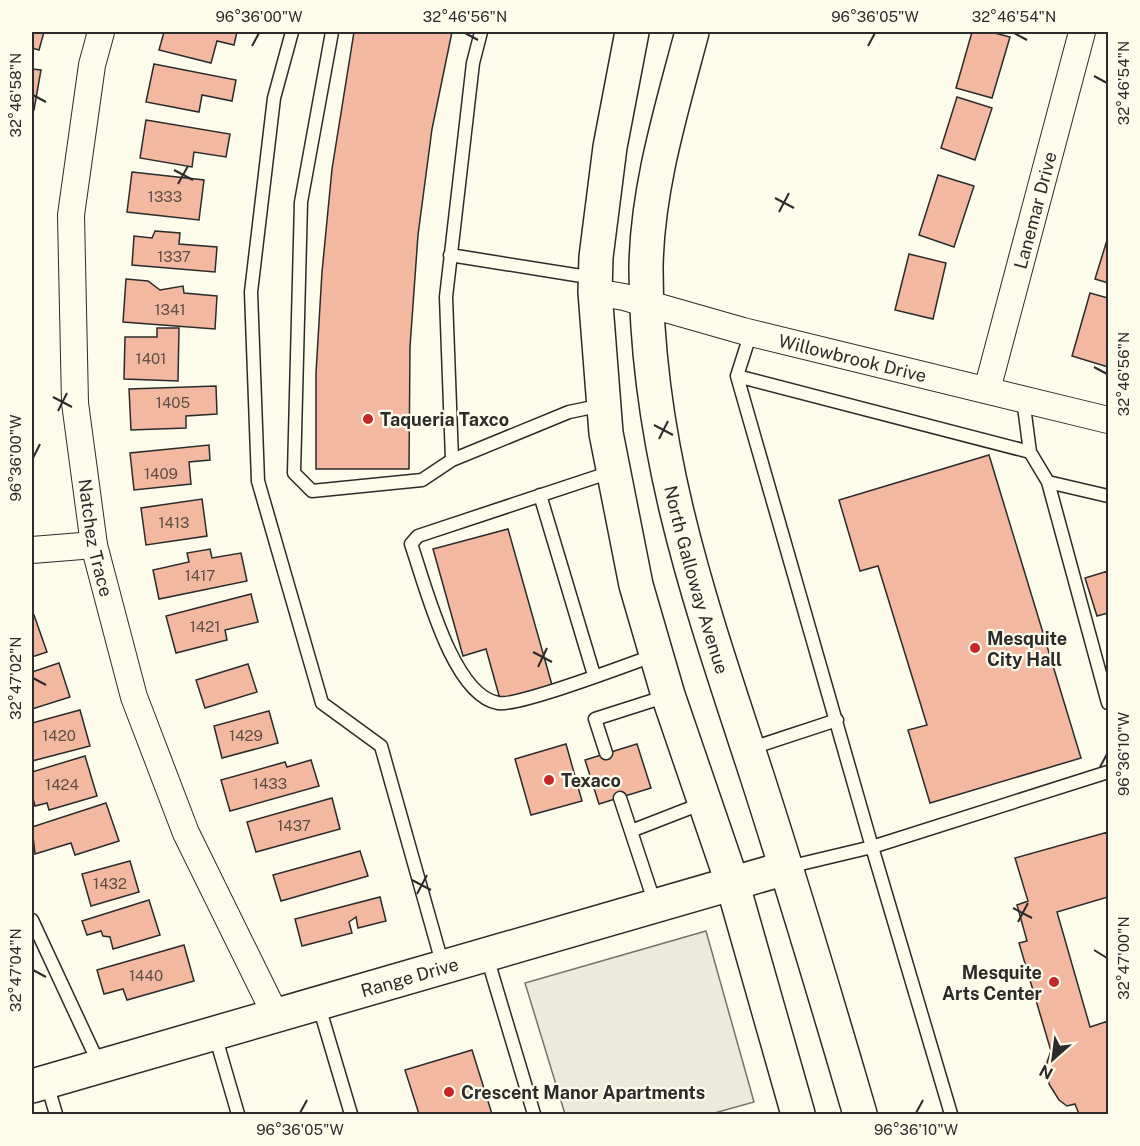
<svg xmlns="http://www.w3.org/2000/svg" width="1140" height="1146" viewBox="0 0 1140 1146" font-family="'Public Sans',sans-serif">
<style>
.green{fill:#ecebdb;stroke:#74746e;stroke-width:1.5}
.building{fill:#f2b8a0;stroke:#2b2b2b;stroke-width:1.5}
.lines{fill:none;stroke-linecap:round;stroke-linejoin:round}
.lane-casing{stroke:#2b2b2b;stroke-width:15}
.street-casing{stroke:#2b2b2b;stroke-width:28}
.secondary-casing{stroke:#2b2b2b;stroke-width:36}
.lane{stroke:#fdfbea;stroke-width:12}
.street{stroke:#fdfbea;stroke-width:26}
.secondary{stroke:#fdfbea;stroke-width:33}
.ticks{fill:none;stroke:#2b2b2b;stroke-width:2}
.poi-dot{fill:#c62828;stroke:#fdfbea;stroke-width:2}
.labels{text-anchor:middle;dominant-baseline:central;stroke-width:4.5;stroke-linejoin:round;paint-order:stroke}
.number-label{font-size:15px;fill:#5d4e48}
.street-label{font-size:18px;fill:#2b2b2b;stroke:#fdfbea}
.poi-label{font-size:18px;font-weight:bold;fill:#2b2b2b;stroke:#fdfbea;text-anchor:start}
.neatline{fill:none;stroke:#2b2b2b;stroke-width:2}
.ticks-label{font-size:15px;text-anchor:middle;fill:#2b2b2b}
</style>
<rect width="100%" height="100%" fill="#fdfbea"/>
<path class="green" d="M706,931L754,1102L711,1114H565L525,983Z"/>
<path class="building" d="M32,32H44L39,50L32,48Z
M164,32H237L234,45L217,41L211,63L159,50Z
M354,32H452L432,129L418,235L410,347L409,469H316V373L322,272L332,169Z
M972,32H991L1010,37L992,98L956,88Z
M154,64L236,80L232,101L202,95L199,112L146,102Z
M32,69L41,70L34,110H32Z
M957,97L992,108L975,160L941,148Z
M146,120L230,134L226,157L194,152L192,167L140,158Z
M132,172L204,180L199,220L127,212Z
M938,175L974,186L954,247L919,235Z
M155,231L180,233L179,244L217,247L215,272L132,265L134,236L152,238Z
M1108,237V283L1095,279Z
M909,254L946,263L933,319L895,310Z
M126,279L148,281L160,290L183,286L184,293L217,296L215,329L123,322Z
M1090,293L1108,298V367L1072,356Z
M157,328H179L178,381L124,379L125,337H157Z
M216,386L217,414L186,416V428L131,430L129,389Z
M209,445L210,460L189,462L191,484L134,490L130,453Z
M989,455L1081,758L930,803L908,730L927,725L878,566L860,571L839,500Z
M202,499L207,536L146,545L141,508Z
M508,529L552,685L500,699L486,649L463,656L433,549Z
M210,549L212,558L241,553L247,581L159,599L153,570L189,562L187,553Z
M1108,571V613L1097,616L1085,578Z
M251,594L258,622L225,630L227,640L176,653L166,616Z
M34,615L47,652L32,657V616Z
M59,663L70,697L32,709V672Z
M248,664L257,692L205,708L196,680Z
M80,710L90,746L32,761V723Z
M269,711L278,743L222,758L214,726Z
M566,744L582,801L531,815L515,759Z
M637,744L651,788L599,804L585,760Z
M85,756L97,796L49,810L47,803L35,806L32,795V772Z
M311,760L319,786L230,811L221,780L285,762L287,767Z
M332,798L340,829L256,852L247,822Z
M106,803L119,841L75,855L71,843L35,854L32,827Z
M1108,832V897L1057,912L1090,1027L1108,1021V1114H1079L1075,1104L1067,1106L1059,1100L1049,1084L1047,1062L1051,1051L1019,943L1027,941L1017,905L1028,901L1015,858Z
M360,851L368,876L281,901L273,875Z
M130,861L139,892L91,906L82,874Z
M380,897L386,921L358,928L356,917L349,922L352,933L302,946L295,919Z
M149,900L160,935L113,949L110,937L103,936L101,931L87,935L82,921Z
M184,945L194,981L127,1000L123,989L104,994L97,970Z
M472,1050L492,1114H419L405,1070Z"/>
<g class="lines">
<defs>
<path id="lane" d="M292,32L274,98L251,292L258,481L322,703L381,746L443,966
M332,32L301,202L294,473L312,491L422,480L452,460
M481,32L473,63L446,297L452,460L569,412L603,405
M450,255L594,278
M751,332L737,376L872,847L1108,772
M737,376L1030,452
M1023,399L1030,452L1048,482L1108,496
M611,472L418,536L411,544C425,584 452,695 498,703C517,707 630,664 655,655
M1048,482L1108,703
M540,495L594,675
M749,749L837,720
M606,753L595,719L667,696
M620,798L655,904
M631,831L703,803
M788,867L872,847L951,1114
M32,920L99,1064
M487,957L534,1114
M318,1003L351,1114
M215,1035L238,1114
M47,1084L56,1114"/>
<g id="street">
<path id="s1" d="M101,32L92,65L71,215L75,403L94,545L134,697L186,833L275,1014"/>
<path id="s2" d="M595,292L624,297L743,331L1108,420"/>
<path id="s3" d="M987,390L1082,32"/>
<path d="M32,550L94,545"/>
</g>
<g id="secondary">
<path d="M632,32L610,147L596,257L595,292L606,433L636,585L668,695L732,882L798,1114"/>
<path id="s4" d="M692,32C672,108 647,188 646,268C646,451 701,605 757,776C793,888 827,1001 860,1114"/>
<path id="s5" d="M32,1086L786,868"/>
</g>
</defs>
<use href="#lane" class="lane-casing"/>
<use href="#street" class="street-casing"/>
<use href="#secondary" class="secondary-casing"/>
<use href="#lane" class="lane"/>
<use href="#street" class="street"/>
<use href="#secondary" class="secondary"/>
</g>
<path class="ticks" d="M465,33L478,40M1014,33L1027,40M252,46L259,33M868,46L875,33M1094,76L1107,83M33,95L46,102M174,170L193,180M178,184L188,166M775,198L794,208M779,212L789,193M1094,367L1107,374M53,397L72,407M58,411L67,393M654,425L673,435M659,439L668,421M33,458L40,444M533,652L552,662M538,667L547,648M33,678L46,685M1100,767L1107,754M412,880L431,890M417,894L427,875M1013,908L1032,918M1018,922L1028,903M1094,950L1107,958M33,970L46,977M300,1113L307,1100M916,1113L923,1100"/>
<g class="poi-dot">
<circle cx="368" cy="419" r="6"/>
<circle cx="975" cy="648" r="6"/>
<circle cx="549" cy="780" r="6"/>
<circle cx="1054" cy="982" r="6"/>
<circle cx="449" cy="1092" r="6"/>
</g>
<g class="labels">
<g class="number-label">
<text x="165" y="196">1333</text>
<text x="174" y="256">1337</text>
<text x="170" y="309">1341</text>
<text x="151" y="358">1401</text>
<text x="173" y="402">1405</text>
<text x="161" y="473">1409</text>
<text x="174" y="522">1413</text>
<text x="200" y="575">1417</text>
<text x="205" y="626">1421</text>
<text x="59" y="735">1420</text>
<text x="246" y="735">1429</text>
<text x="270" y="783">1433</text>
<text x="62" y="784">1424</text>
<text x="294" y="825">1437</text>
<text x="110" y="883">1432</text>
<text x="146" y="975">1440</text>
</g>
<g class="street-label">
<text stroke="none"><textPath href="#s3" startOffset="186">Lanemar Drive</textPath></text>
<text stroke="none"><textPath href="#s2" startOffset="266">Willowbrook Drive</textPath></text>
<text stroke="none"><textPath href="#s1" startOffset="510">Natchez Trace</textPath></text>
<text stroke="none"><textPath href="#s4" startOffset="558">North Galloway Avenue</textPath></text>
<text stroke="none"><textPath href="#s5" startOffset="393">Range Drive</textPath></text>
</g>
<g class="poi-label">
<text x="380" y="419">Taqueria Taxco</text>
<text x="987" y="638">Mesquite<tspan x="987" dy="21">City Hall</tspan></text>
<text x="561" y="780">Texaco</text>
<text x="1042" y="972" text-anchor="end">Mesquite<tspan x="1042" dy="21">Arts Center</tspan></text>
<text x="461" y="1092">Crescent Manor Apartments</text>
</g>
</g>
<rect width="1140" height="1146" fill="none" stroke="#fdfbea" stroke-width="66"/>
<g transform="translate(1053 1059) rotate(208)" stroke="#fdfbea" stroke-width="4.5" paint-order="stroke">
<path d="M0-4.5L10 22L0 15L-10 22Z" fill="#2b2b2b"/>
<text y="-9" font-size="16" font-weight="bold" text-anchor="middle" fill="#2b2b2b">N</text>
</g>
<rect x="33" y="33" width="1074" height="1080" class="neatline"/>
<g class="ticks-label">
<text x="259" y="22">96°36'00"W</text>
<text x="465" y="22">32°46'56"N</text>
<text x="875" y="22">96°36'05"W</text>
<text x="1014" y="22">32°46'54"N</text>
<text transform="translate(1124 83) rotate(-90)" y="5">32°46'54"N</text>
<text transform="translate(16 95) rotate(-90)" y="5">32°46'58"N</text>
<text transform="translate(1124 374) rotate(-90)" y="5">32°46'56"N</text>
<text transform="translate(16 458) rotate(-90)" y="5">96°36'00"W</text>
<text transform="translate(16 678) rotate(-90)" y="5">32°47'02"N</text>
<text transform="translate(1124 754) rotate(-90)" y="5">96°36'10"W</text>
<text transform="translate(1124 958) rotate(-90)" y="5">32°47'00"N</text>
<text transform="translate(16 970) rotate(-90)" y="5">32°47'04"N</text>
<text x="300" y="1135">96°36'05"W</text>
<text x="916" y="1135">96°36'10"W</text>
</g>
</svg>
